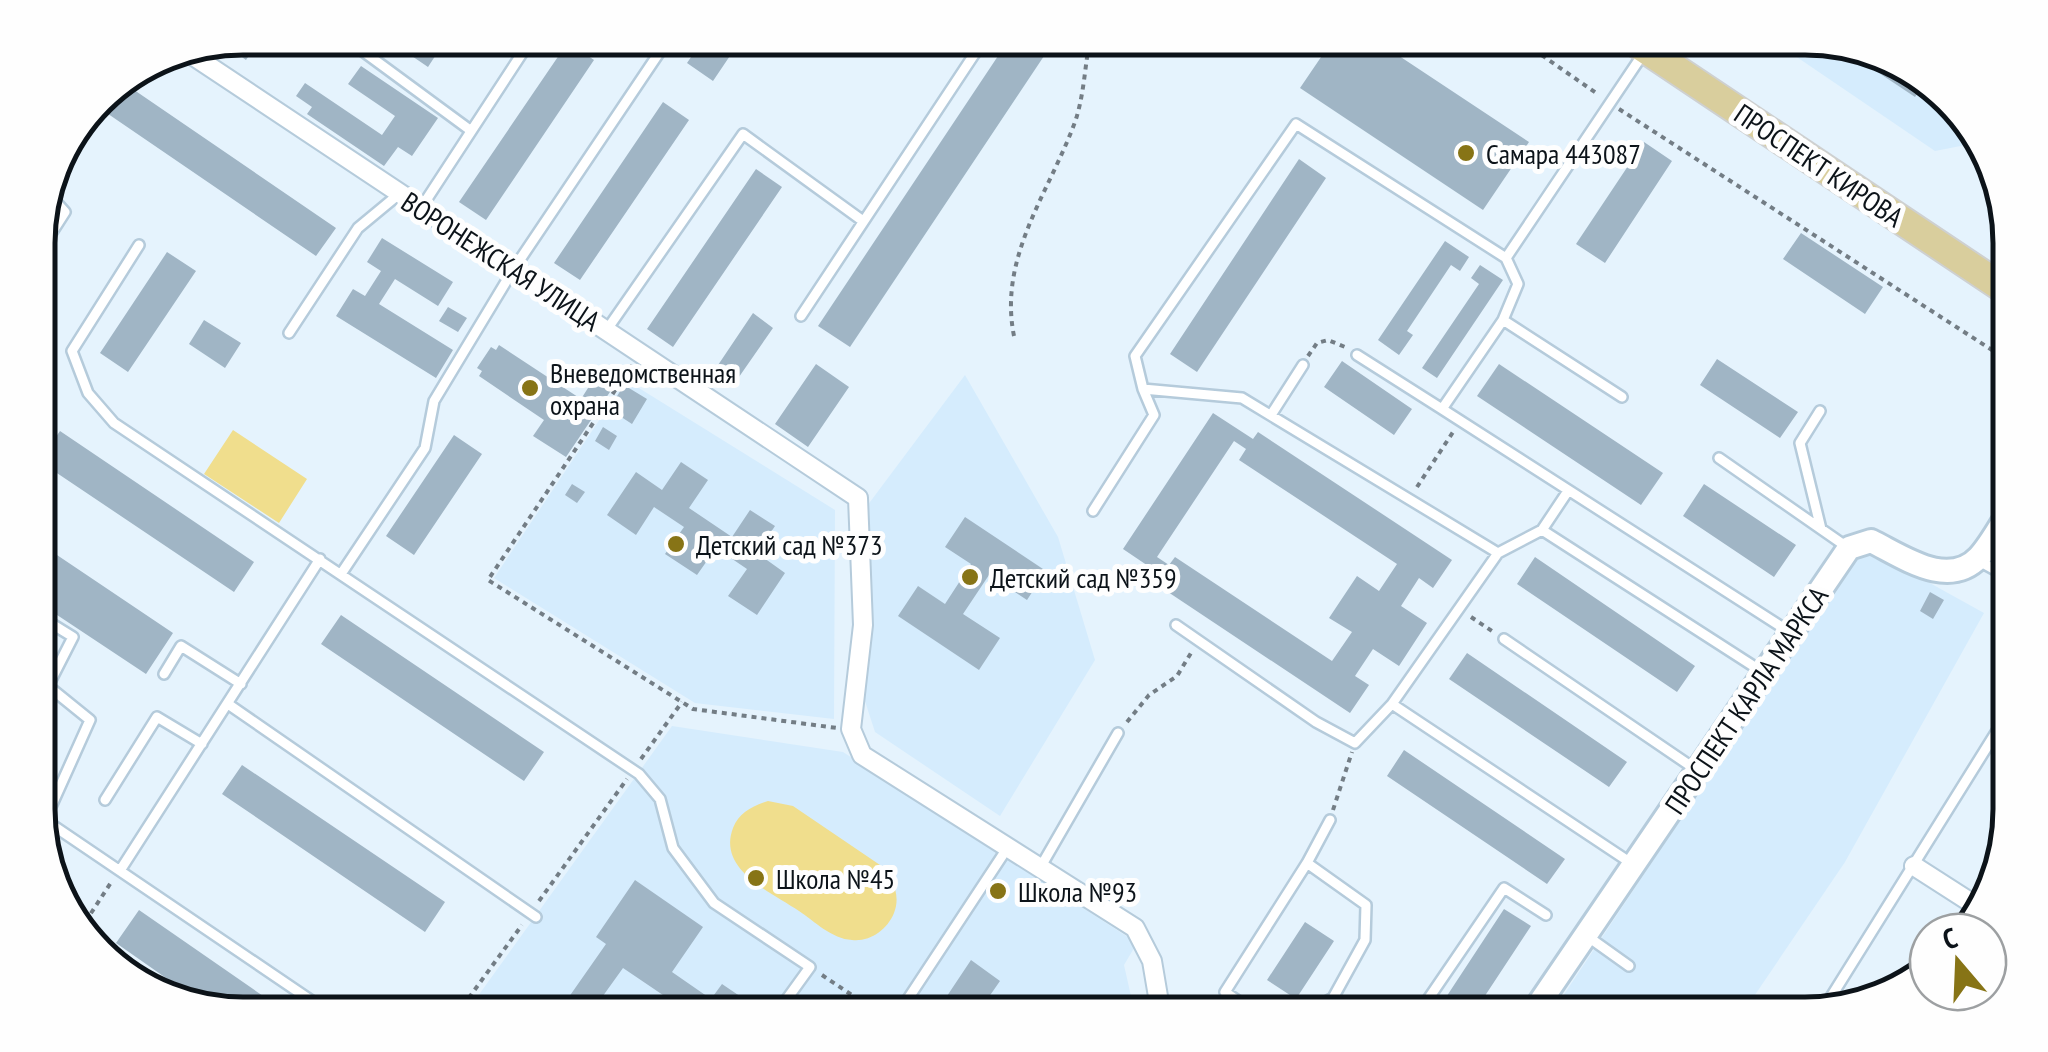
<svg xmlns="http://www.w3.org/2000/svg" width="2048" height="1052" viewBox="0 0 2048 1052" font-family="'PT Sans Narrow',sans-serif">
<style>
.built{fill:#d5ecfd}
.green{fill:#f0de8d}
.building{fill:#a0b5c5;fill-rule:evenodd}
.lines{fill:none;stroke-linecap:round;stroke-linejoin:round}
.service-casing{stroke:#b5cbdb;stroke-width:14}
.minor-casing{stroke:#b5cbdb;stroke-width:22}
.tertiary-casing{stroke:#b5cbdb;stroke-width:28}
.primary-casing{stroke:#ced0d1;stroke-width:32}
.path{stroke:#737d85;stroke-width:4;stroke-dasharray:5 5;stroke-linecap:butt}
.service{stroke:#fff;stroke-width:9}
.minor{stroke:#fff;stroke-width:18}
.tertiary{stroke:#fff;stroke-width:22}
.primary{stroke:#d9ce9d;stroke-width:28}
.poi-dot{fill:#877416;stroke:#fefefe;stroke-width:4}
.labels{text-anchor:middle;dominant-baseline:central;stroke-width:10;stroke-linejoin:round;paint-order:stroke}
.poi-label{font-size:28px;fill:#0c1319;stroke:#fefefe;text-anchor:start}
.street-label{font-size:28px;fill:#0c1319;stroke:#fefefe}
.rim{fill:none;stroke:#0c1319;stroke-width:5}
</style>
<rect width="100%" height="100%" fill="#e5f3fd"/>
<path class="built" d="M1769,38H1805L1896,59L1975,129L1981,142L1935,151Z
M965,375L1058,537L1095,660L1000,816L875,732L863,695L870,617L867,506Z
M626,380L835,510L834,719L695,703L494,578Z
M1872,551L1984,613L1845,862L1742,1014H1551L1855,557Z
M672,726L843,752L1137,943L1124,965L1135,1014H465Z"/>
<path class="green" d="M233,430L307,479L279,523L204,474Z
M768,801L793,806L880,865C893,878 901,895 894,913C887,930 870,942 852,940C832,939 814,921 799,911C771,892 717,870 733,828C739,813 752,806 768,801Z"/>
<path class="building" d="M243,38H261L246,60L220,42Z
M411,38H447L428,67L403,50Z
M704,38H742L713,81L687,63Z
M1010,38H1056L850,347L818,326Z
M1334,38H1372L1529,142L1483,210L1300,88Z
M568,42L594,60L486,220L459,202Z
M1837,45L1896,59L1924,83L1915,97Z
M361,66L438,118L412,156L398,147L384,166L307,114L312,107L296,96L305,83L382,135L395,116L348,84Z
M121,81L336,228L316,256L95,105L107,89Z
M663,102L689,120L580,280L554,263Z
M1644,142L1672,161L1605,263L1576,244Z
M1299,159L1326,178L1197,372L1170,354Z
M756,169L782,187L673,347L647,329Z
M1801,233L1883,287L1865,314L1783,259Z
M382,238L453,282L438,306L395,279L379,304L453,350L436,378L336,316L353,289L365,296L381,271L367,262Z
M1445,241L1469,257L1460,271L1451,265L1407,331L1413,335L1399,355L1378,340Z
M167,252L196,271L128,372L100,353Z
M1480,265L1503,280L1437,378L1422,368L1479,284L1471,278Z
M448,307L467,318L458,332L439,321Z
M753,313L773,328L732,387L712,374Z
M204,320L241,343L225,368L189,344Z
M499,345L581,399L595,377L612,389L566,457L533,436L544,420L479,376L482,371L477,368L491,347L496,350Z
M1717,359L1798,412L1780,438L1700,385Z
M1342,361L1412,409L1394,435L1324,387Z
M816,364L849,387L808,447L775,424Z
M1499,364L1663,473L1641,505L1477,396Z
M624,385L647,399L632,424L609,409Z
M1213,413L1253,439L1258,432L1452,560L1433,588L1419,578L1401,606L1427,623L1399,666L1373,649L1355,676L1369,685L1350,713L1156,584L1163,576L1123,549ZM1234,441L1246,449L1239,460L1397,564L1379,591L1357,576L1329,618L1352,632L1332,661L1175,557L1169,565L1157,557Z
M603,427L617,436L609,450L595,441Z
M60,431L254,562L234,592L39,461Z
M454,435L482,454L414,555L386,536Z
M681,462L708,480L689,508L732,537L750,510L775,526L757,553L785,573L757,615L728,596L747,569L716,548L697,575L665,554L684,527L654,507L636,535L607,515L636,472L662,490Z
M572,484L585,492L577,503L565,495Z
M1704,484L1796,545L1774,577L1683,516Z
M965,517L1046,571L1027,600L989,575L963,614L1000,638L979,670L898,616L918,586L945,604L971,564L945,547Z
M54,553L173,633L146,674L39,603V576Z
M1535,557L1695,666L1677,692L1517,584Z
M1930,592L1944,600L1933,619L1920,611Z
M341,615L544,752L524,781L321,644Z
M1467,653L1627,762L1609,787L1449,679Z
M39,706L57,717L39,746Z
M1404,750L1565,859L1547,884L1387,776Z
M242,765L445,902L425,932L222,794Z
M48,859L65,870L57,882Z
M635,880L703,927L672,972L711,999L722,984L750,1003L742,1014H691L623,968L590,1014H557L606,944L596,937Z
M1504,909L1531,926L1473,1014H1435Z
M139,910L289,1014H243L206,1006L116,943Z
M1305,922L1334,941L1296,999L1267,980Z
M971,960L1000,981L977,1014H935Z"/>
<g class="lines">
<defs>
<path id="service" d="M373,38L364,52L470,130
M421,208L532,38
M139,245L72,351L88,393L114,423L639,774L660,799L673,848L714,903L810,967L776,1014
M38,254L65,212L48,193
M1506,258L1645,51
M801,316L985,38
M1503,320L1622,397
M606,331L743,134L863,221
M289,333L358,228L399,194
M1357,355L1442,409
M1143,389L1135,356L1296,124L1506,258L1518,284L1503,320L1442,409L1788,631
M1820,411L1800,443L1821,529
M1271,415L1303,365
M1719,458L1847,547
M1093,511L1154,415L1143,389L1242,398L1498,553
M1542,530L1761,671
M1979,561L2010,578
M341,574L425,448L434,401L513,270L669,38
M39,616L73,637L48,686L90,720L46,818
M1176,625L1316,722L1355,743L1392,704L1498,553L1542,530L1568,491
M1504,639L1695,769
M164,674L181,646L241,684
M228,704L536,917
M1392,704L1631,863
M105,800L157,717L202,744
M39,816L331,1014
M1040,868L1118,733
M121,869L320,559
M1587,936L1629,966
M1333,998L1357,1014
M1821,1013L2010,710
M898,1014L1008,847
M1257,1014L1225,992L1307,863L1330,820
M1304,1014L1333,998L1365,940L1366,905L1307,863
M1418,1014L1504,888L1546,915"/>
<path id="minor" d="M183,49L858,498L863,625L851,729L862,755L1135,928L1152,961L1161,1014
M1914,866L1981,909"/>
<path id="tertiary" d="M1532,1014L1849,548L1871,541C1902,556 1948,590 1979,557C1991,544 2000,526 2010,511"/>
<path id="primary" d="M1629,38L2009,292"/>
</defs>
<use href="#service" class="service-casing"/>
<use href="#minor" class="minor-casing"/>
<use href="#tertiary" class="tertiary-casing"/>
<use href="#primary" class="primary-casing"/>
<path class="path" d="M1517,38L1599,95
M1619,109L2009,361
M1014,336C998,257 1049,193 1075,122C1084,96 1085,65 1090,38
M1308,356L1317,343L1328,340L1345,347
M632,365L488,580L693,709L837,728
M1417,487L1453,432
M1471,617L1492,631
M1127,722L1149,695L1177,676L1191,653
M641,759L682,702
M1333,810L1352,752
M539,901L627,779
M80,930L112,881
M822,975L880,1014
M457,1014L522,925"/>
<use href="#service" class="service"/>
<use href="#minor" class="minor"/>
<use href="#tertiary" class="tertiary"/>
<use href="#primary" class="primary"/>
</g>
<g class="poi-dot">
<circle cx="1466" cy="153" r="10"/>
<circle cx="530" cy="388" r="10"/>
<circle cx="676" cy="544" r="10"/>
<circle cx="970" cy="577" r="10"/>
<circle cx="756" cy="878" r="10"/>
<circle cx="998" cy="891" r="10"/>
</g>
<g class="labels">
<g class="poi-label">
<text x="1486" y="153">Самара 443087</text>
<text x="550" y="372">Вневедомственная<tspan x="550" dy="32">охрана</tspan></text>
<text x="696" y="544">Детский сад №373</text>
<text x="990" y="577">Детский сад №359</text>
<text x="776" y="878">Школа №45</text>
<text x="1018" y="891">Школа №93</text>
</g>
<g class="street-label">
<text transform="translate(1819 165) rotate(34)">ПРОСПЕКТ КИРОВА</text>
<text transform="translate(501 261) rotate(33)">ВОРОНЕЖСКАЯ УЛИЦА</text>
<text transform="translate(1746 700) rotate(-56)">ПРОСПЕКТ КАРЛА МАРКСА</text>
</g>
</g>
<path d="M0 0H2048V1052H0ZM243 55H1805A188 188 0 0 1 1993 243V809A188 188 0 0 1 1805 997H243A188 188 0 0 1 55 809V243A188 188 0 0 1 243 55Z" fill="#fefefe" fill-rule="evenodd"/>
<path class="rim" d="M243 55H1805A188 188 0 0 1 1993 243V809A188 188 0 0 1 1805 997H243A188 188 0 0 1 55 809V243A188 188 0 0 1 243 55Z"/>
<g transform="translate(1958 962) rotate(341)"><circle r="48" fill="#fefefe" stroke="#9da0a2" stroke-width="2.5"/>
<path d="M0-8L18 38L0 25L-18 38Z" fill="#877416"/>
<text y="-15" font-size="28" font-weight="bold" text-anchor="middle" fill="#0c1319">С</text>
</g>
</svg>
